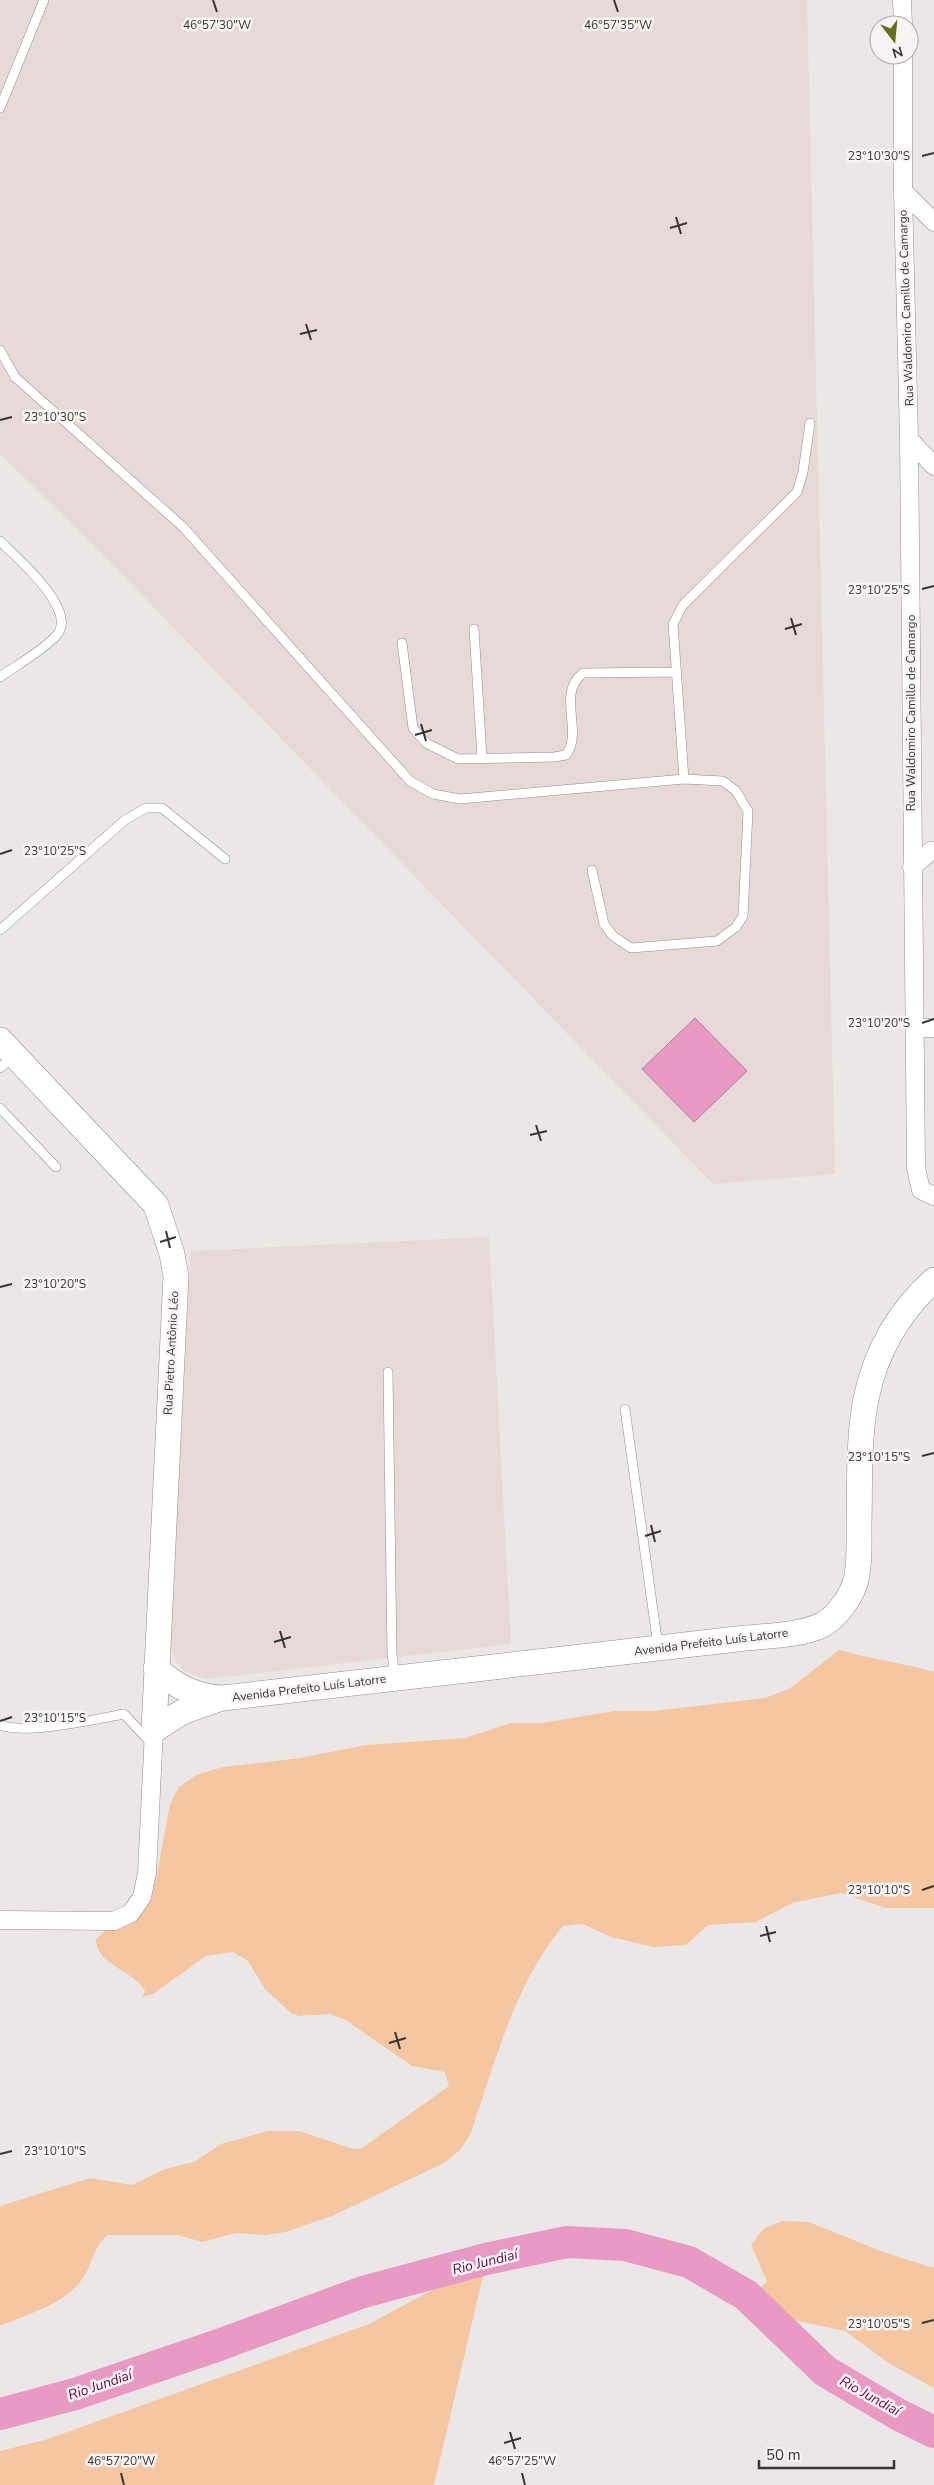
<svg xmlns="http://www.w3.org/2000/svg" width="934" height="2485" viewBox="0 0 934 2485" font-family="'Nunito Sans',sans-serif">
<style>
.built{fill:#e7d9d8}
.green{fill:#f4c7a2}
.water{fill:#e89ac4;stroke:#b37c99}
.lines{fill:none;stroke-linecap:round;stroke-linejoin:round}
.river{stroke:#e89ac4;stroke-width:32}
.service-casing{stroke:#928e8e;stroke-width:10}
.minor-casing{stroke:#928e8e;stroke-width:19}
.secondary-casing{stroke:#928e8e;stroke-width:26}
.service{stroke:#fff;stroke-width:9}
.minor{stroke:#fff;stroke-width:18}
.secondary{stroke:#fff;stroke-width:25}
.ticks{fill:none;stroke:#373535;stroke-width:2}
.labels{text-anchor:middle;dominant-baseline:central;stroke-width:5;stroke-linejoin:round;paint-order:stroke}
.street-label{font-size:12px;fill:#373535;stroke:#f9f4f4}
.water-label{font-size:14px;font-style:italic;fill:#650847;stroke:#f9f4f4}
.ticks-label{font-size:12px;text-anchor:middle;fill:#373535;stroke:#f9f4f4;stroke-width:5;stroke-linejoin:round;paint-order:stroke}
</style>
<rect width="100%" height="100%" fill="#ece7e7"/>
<path class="built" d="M0,0H807L835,1174L713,1184L103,555L0,454Z
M489,1237L511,1644L205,1679L184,1671L176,1662L169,1644L191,1251Z"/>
<path class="green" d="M839,1650C871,1659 903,1663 934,1672V1908H886L841,1893L792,1903L756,1922L708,1925L686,1945L653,1947L611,1937L583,1924L563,1926C514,1984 495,2064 470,2135L460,2150L444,2163L332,2216L286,2232L265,2235L236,2233L202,2242L178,2235H108C92,2248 94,2262 83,2278C66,2304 28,2314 0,2326V2207L3,2205L90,2178L132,2185L165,2169L194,2162L221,2144L268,2131H299L353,2149L362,2148L449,2086L445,2072L412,2066L344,2019L329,2014L299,2016L291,2013L265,1989L248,1961L233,1952L206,1956L153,1994L142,1997L145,1991C135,1971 95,1964 96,1939L107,1929L147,1905L156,1880L170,1804L179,1787L196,1775L223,1767L300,1758L366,1745L465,1738L511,1723H542L614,1711H654L765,1698L789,1689Z
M783,2221L809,2222L886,2253L934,2268V2388L890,2364L845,2331L793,2320L774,2305L761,2287L767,2281L751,2245L764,2228Z
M483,2276L434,2485H0V2451L45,2440L369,2324L436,2288Z"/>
<path class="water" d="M695,1018L747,1071L694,1122L642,1069Z"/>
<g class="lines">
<path class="river" d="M0,2414L75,2394L216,2346L363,2292L486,2259L567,2242L625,2245L689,2262L746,2295L825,2371L899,2415L934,2432"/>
<defs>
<path id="service" d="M0,108L44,0
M0,350L15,377L183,527L410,781L433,794L460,799L684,779L723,781L736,791L748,811L743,916L736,927L717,941L631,948L613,936L604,924L592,870
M0,541C17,558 80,611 56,636C42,651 17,665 0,677
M474,629L482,758
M402,643L413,728L426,743L458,759L554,757L566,755C584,731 556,694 583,673L677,672
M684,779L673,624L683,605L797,492L803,472L810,423
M0,930L125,820L146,808H162L225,859
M0,1068L13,1057
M0,1108L56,1167
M388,1372L392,1654L395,1676
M625,1409L658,1646
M0,1725C25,1735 97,1719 124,1714L150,1742"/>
<path id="minor" d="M902,0L903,25
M903,55V191L909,439L916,1168L921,1190L934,1196
M903,191L934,222
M909,439L934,466
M912,867L931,851H934
M914,1028H934
M0,1920L114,1921L131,1913L142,1897L147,1873L154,1730"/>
<path id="secondary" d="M0,1040L156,1205L172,1254L176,1276L154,1730
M156,1668C175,1687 196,1697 223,1698L737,1639C762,1636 800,1636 822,1625C837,1617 852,1596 856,1580C860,1563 859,1542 859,1524C860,1483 858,1440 866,1399C875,1353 899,1311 934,1280
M154,1730L182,1712L219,1699"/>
</defs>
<use href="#service" class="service-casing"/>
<use href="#minor" class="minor-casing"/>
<use href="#secondary" class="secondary-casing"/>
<use href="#service" class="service"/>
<use href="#minor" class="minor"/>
<use href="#secondary" class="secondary"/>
</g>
<path class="ticks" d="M213,0L217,12M614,0L618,12M922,156L934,153M676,217L681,234M670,228L687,223M306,324L311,340M300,334L317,330M0,420L12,417M922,589L934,586M791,618L796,635M785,629L802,624M421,724L426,741M415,735L432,730M0,854L12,850M922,1023L934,1019M536,1125L541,1141M530,1135L547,1131M166,1231L170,1248M160,1242L176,1237M0,1287L12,1284M922,1456L934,1453M651,1525L655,1542M645,1536L661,1531M280,1631L285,1648M274,1642L291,1637M0,1721L12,1717M922,1890L934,1886M766,1926L770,1942M760,1936L776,1932M395,2032L400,2049M389,2043L406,2038M0,2154L12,2151M922,2323L934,2320M510,2432L515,2449M504,2443L521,2438M121,2473L124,2485M522,2473L525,2485"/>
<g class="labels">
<g class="street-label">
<text transform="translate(906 308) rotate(-92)">Rua Waldomiro Camillo de Camargo</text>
<text transform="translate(911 713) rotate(-90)">Rua Waldomiro Camillo de Camargo</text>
<text transform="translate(171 1353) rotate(-87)">Rua Pietro Antônio Léo</text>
<text transform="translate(711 1642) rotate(-7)">Avenida Prefeito Luís Latorre</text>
<text transform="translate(309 1688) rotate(-7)">Avenida Prefeito Luís Latorre</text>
</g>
<g class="water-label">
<text transform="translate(485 2262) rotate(-14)">Rio Jundiaí</text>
<text transform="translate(100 2385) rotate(-19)">Rio Jundiaí</text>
<text transform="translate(870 2396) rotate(29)">Rio Jundiaí</text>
</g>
</g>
<g class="ticks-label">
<text x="217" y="29">46°57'30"W</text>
<text x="618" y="29">46°57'35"W</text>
<text x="879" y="160">23°10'30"S</text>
<text x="55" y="421">23°10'30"S</text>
<text x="879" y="594">23°10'25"S</text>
<text x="55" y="855">23°10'25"S</text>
<text x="879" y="1027">23°10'20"S</text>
<text x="55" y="1288">23°10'20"S</text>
<text x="879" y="1461">23°10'15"S</text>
<text x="55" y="1722">23°10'15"S</text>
<text x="879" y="1894">23°10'10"S</text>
<text x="55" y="2155">23°10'10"S</text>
<text x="879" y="2328">23°10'05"S</text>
<text x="121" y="2465">46°57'20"W</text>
<text x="522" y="2465">46°57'25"W</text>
</g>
<g transform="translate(894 40) rotate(164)"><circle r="24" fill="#f9f4f4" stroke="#aba8a8"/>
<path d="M0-4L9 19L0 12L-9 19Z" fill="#626e18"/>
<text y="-8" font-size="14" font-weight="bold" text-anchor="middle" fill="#373535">N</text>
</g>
<path d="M759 2460v8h135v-8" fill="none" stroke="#373535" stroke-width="2.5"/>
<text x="766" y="2460" font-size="15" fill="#373535" stroke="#f9f4f4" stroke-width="4" paint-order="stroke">50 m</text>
</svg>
